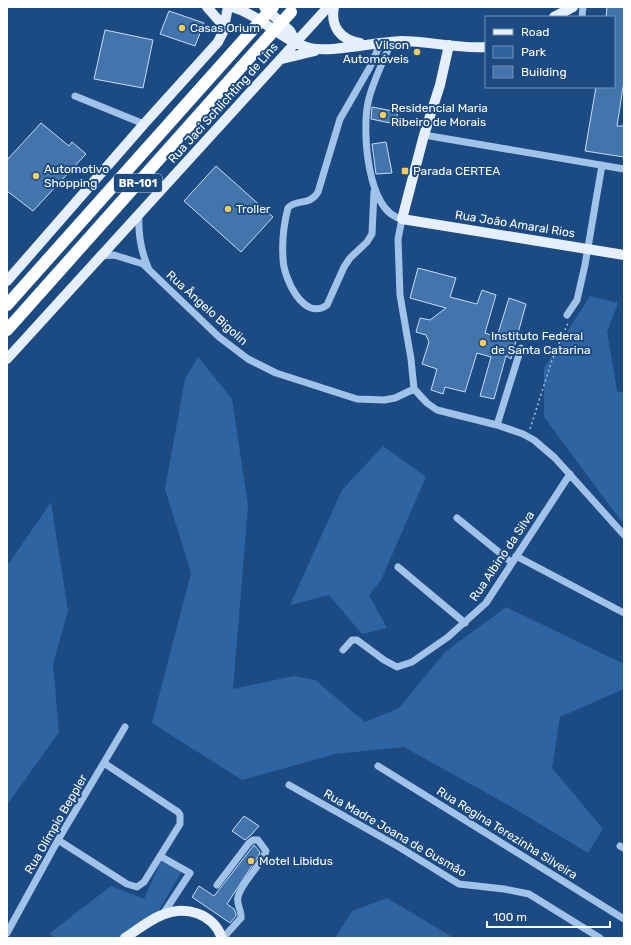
<svg xmlns="http://www.w3.org/2000/svg" width="631" height="945" viewBox="0 0 631 945" font-family="Rubik,sans-serif">
<style>
.green{fill:#2f64a2}
.building{fill:#4474ac;stroke:#c6ddf8}
.lines{fill:none;stroke-linecap:round;stroke-linejoin:round}
.path{stroke:#a1c3ea;stroke-width:1.5;stroke-dasharray:2 3;stroke-linecap:butt}
.minor{stroke:#a1c3ea;stroke-width:7}
.major{stroke:#e5effe;stroke-width:10}
.highway{stroke:#fff;stroke-width:12}
.highway-bridge{stroke:#fff;stroke-width:12}
.poi-dot{fill:#fbcc5f;stroke:#1c4a83;stroke-width:1.5}
.labels{text-anchor:middle;dominant-baseline:central;stroke-width:4;stroke-linejoin:round;paint-order:stroke}
.shield{fill:#1c4a83;stroke:#bbc9da;stroke-width:1}
.shield-label{font-size:11px;font-weight:bold;fill:#fff}
.poi-label{font-size:12px;fill:#fff;stroke:#1c4a83;text-anchor:start}
.street-label{font-size:12px;fill:#fff;stroke:#1c4a83}
</style>
<rect width="100%" height="100%" fill="#1c4a83"/>
<path class="green" d="M590,296L618,303L607,332L617,391L624,393V525L544,417V368Z
M198,357L232,399L248,506L233,689L294,676L315,680L365,722L399,708L445,652L506,607L624,664V689L560,717L552,768L603,829L588,853L510,806L404,747L335,754L242,780L152,723L191,573L165,489L185,379Z
M383,446L426,477L381,580L369,595L387,628L362,634L329,595L290,605L342,490Z
M51,502L68,611L53,664L59,732L7,805V566Z
M161,861L182,871L158,912L118,938H53L50,933L111,886L144,899Z
M387,898L454,938H335L352,911Z"/>
<path class="building" d="M607,7H624V81L617,126H624V157L585,151L596,87H614V17H606Z
M169,11L204,23L195,46L160,34Z
M105,30L153,40L143,88L94,79Z
M372,107L398,112L395,124L371,119Z
M41,123L69,146L72,142L86,154L33,211L7,191V160Z
M386,142L392,173L376,174L372,144Z
M216,166L273,217L241,252L184,201Z
M418,268L456,278L450,297L477,304L482,290L496,295L485,333L497,337L509,298L526,304L511,359L506,356L494,399L480,396L491,357L477,353L465,392L445,387L443,394L431,390L437,369L422,364L429,342L426,335L416,332L420,318L430,320L446,308L410,298Z
M244,816L259,826L251,835L245,840L232,831Z
M254,845L260,852L259,855L227,904L234,909L236,914V916L230,923L192,897L199,886L214,896Z"/>
<g class="lines">
<path class="path" d="M530,429L552,360L568,323"/>
<path class="minor" d="M582,17L583,7
M391,43C384,60 371,85 368,103C362,130 367,213 402,219L398,239L400,295L411,359L414,389L427,403L437,410L497,425L523,434L534,440L555,458L624,535
M75,96L144,124
M424,135L624,169
M374,192L372,234L367,242L350,258L344,267L327,305C304,322 283,278 283,258C282,243 284,223 288,208C297,198 309,207 318,192L340,119L370,67L381,42
M139,214C138,233 140,249 148,267
M101,256L114,255L143,264L219,337L248,359L276,373L357,399L384,400L395,398L414,389
M567,315L577,300L585,265L602,165
M497,425L521,348
M457,518L511,562
M516,556L624,613
M398,567L465,623
M343,650L352,640H357L384,660L397,667L412,662L448,637L486,603L570,474
M378,766L624,919
M289,785L399,847L459,884L504,889L529,894L600,938
M58,840L127,884L137,887L144,882L180,824V815L178,812L104,763
M620,846L624,848
M160,856L190,873L163,914
M217,885L249,843L253,840H258L266,851C260,867 241,883 238,897C236,905 242,910 241,918L223,938
M7,933L58,840L125,727"/>
<path class="major" d="M207,7L221,23L223,31
M232,7C261,15 281,41 310,48C330,53 376,42 401,41C429,41 457,49 486,47
M264,7L290,31L296,42
M334,7C330,27 341,40 360,43
M554,17L573,7
M449,45L440,85L424,135L402,219L624,255
M282,59L315,51
M7,281L144,124L218,42L223,32L228,7
M7,359L328,7
M125,938C137,930 149,920 162,915C185,905 213,913 222,938"/>
<path class="highway" d="M7,305L256,26
M7,330L269,36"/>
<path class="highway-bridge" d="M256,26L273,7
M269,36L291,12"/>
</g>
<g class="poi-dot">
<circle cx="182" cy="28" r="4"/>
<circle cx="417" cy="52" r="4"/>
<circle cx="383" cy="115" r="4"/>
<rect x="401" y="167" width="8" height="8" rx="2"/>
<circle cx="36" cy="176" r="4"/>
<circle cx="228" cy="209" r="4"/>
<circle cx="483" cy="343" r="4"/>
<circle cx="251" cy="861" r="4"/>
</g>
<g class="labels">
<rect class="shield" x="114" y="174" width="48" height="18" rx="3"/>
<g class="shield-label">
<text x="138" y="183">BR-101</text>
</g>
<g class="poi-label">
<text x="190" y="28">Casas Orium</text>
<text x="409" y="45" text-anchor="end">Vilson<tspan x="409" dy="14">Automóveis</tspan></text>
<text x="391" y="108">Residencial Maria<tspan x="391" dy="14">Ribeiro de Morais</tspan></text>
<text x="44" y="169">Automotivo<tspan x="44" dy="14">Shopping</tspan></text>
<text x="413" y="171">Parada CERTEA</text>
<text x="236" y="209">Troller</text>
<text x="491" y="336">Instituto Federal<tspan x="491" dy="14">de Santa Catarina</tspan></text>
<text x="259" y="861">Motel Libidus</text>
</g>
<g class="street-label">
<text transform="translate(223 103) rotate(-48)">Rua Jaci Schlichting de Lins</text>
<text transform="translate(515 224) rotate(9)">Rua João Amaral Rios</text>
<text transform="translate(207 308) rotate(42)">Rua Ângelo Bigolin</text>
<text transform="translate(502 556) rotate(-56)">Rua Albino da Silva</text>
<text transform="translate(56 824) rotate(-60)">Rua Olímpio Beppler</text>
<text transform="translate(395 833) rotate(30)">Rua Madre Joana de Gusmão</text>
<text transform="translate(507 833) rotate(32)">Rua Regina Terezinha Silveira</text>
</g>
</g>
<rect width="631" height="945" fill="none" stroke="#ffffff" stroke-width="16"/>
<rect x="485" y="16" width="130" height="72" fill="#1c4a83" stroke="#7792b5"/>
<rect x="493" y="29" width="20" height="6" fill="#e5effe" stroke="#7792b5"/>
<text x="521" y="36" font-size="12" fill="#ffffff">Road</text>
<rect x="493" y="46" width="20" height="12" fill="#2f64a2" stroke="#7792b5"/>
<text x="521" y="56" font-size="12" fill="#ffffff">Park</text>
<rect x="493" y="66" width="20" height="12" fill="#4474ac" stroke="#7792b5"/>
<text x="521" y="76" font-size="12" fill="#ffffff">Building</text>
<path d="M487 921v6h123v-6" fill="none" stroke="#ffffff" stroke-width="2"/>
<text x="493" y="921" font-size="12" fill="#ffffff" stroke="#1c4a83" stroke-width="3" paint-order="stroke">100 m</text>
</svg>
